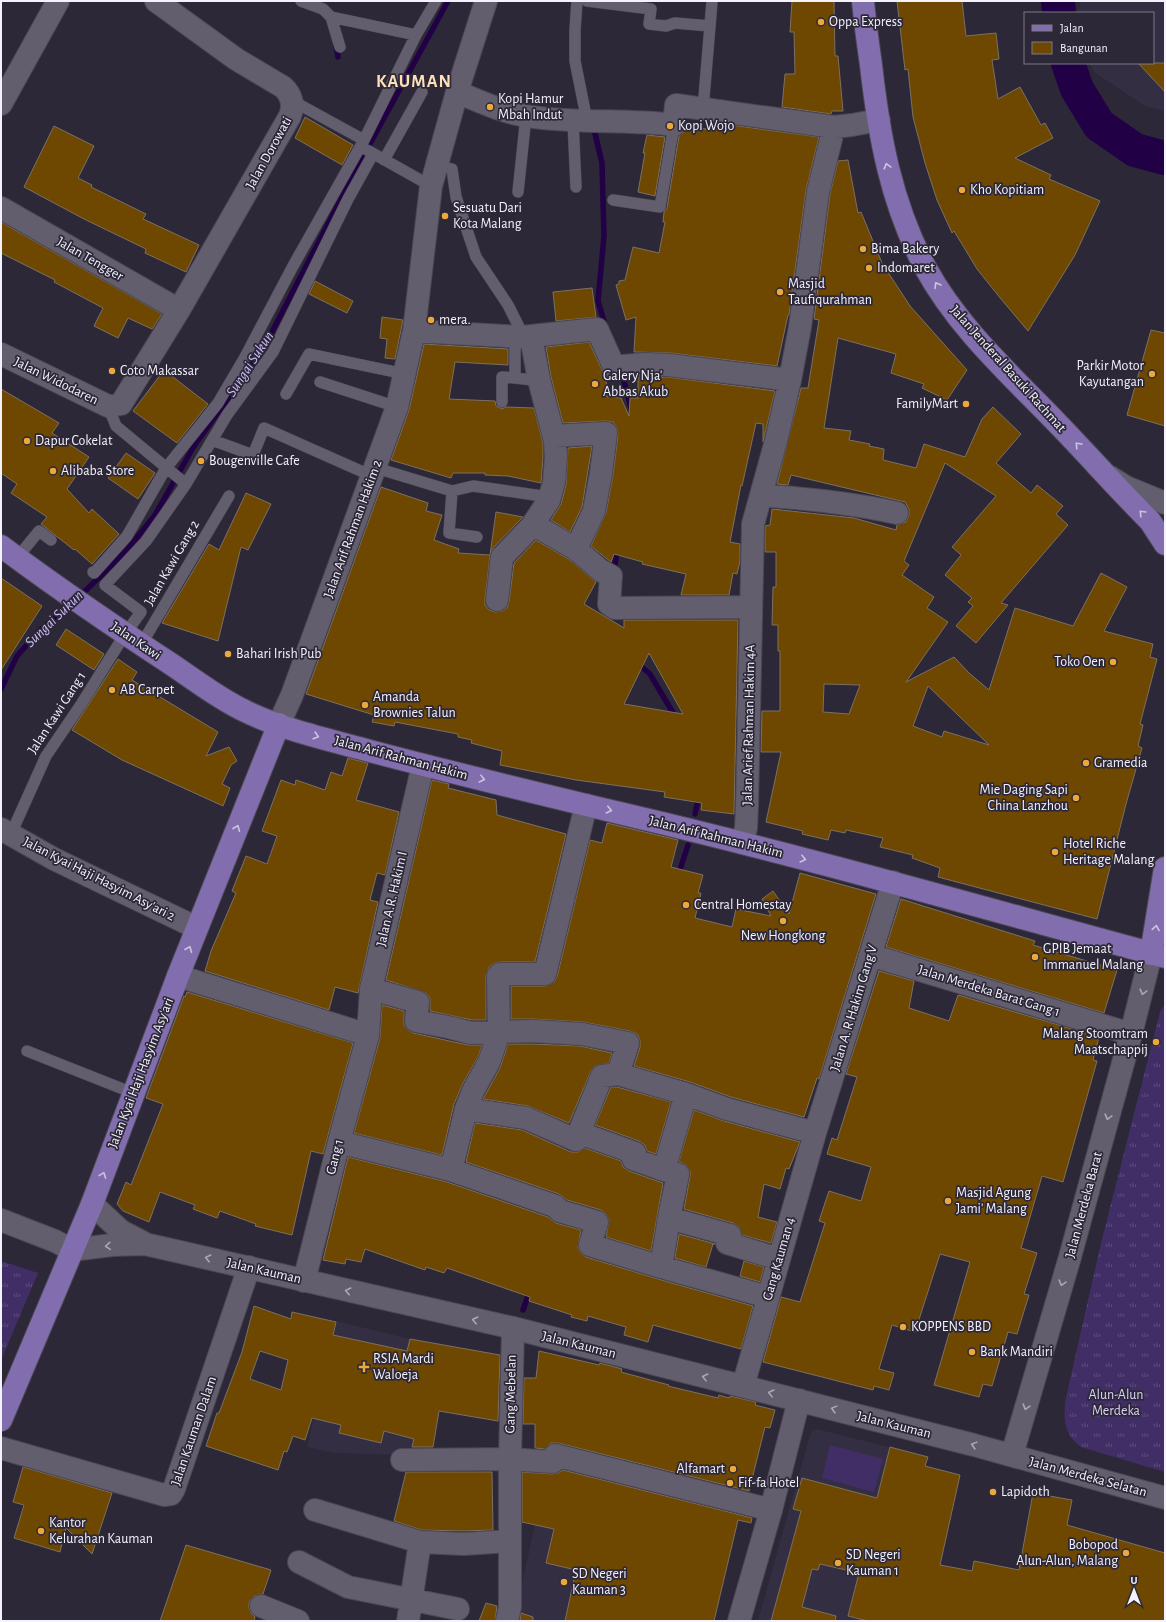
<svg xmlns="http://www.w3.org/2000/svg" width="1166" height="1622" viewBox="0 0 1166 1622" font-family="'Alegreya Sans',sans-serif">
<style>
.built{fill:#342e43}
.grass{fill:url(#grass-tufts)}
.garden{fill:#422e66}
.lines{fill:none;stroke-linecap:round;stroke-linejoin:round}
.stream{stroke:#210045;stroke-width:5.5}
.river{stroke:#210045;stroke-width:34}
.building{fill:#6e4800;stroke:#7c7061;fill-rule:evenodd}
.lane-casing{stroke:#4b4753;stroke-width:12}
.street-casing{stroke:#4b4753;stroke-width:24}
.secondary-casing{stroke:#4b4753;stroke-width:24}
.primary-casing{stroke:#4b4753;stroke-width:24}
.lane{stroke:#625e6e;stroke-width:11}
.street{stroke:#625e6e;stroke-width:22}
.secondary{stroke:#625e6e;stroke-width:22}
.primary{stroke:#826eae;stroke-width:22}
.oneway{stroke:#ccc4e1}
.oneway2{stroke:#aba8b5}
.poi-dot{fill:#eda83b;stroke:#2c2837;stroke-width:1.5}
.labels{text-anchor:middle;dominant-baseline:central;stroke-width:3.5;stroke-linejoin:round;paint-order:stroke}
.poi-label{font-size:14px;fill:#f4f2fc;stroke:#2c2837;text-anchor:start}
.street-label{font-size:14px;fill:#f4f2fc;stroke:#2c2837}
.park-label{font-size:14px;fill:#dbd0f9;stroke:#2c2837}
.water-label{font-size:15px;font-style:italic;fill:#cfbdfb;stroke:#2c2837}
.district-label{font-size:18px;font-weight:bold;letter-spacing:1px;fill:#fddfb9;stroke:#2c2837}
</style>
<defs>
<pattern id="grass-tufts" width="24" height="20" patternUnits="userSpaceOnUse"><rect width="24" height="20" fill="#422e66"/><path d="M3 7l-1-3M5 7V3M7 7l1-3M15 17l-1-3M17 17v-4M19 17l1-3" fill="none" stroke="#5e4d7d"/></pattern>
</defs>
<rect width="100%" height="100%" fill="#2c2837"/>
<path class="built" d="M1081,1H1165V111L1145,106L1094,72L1089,63H1153V13H1078Z
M336,1321L410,1339L388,1432L433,1443L432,1456L334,1453L307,1447Z
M817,1429L928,1457L889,1621H758L810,1435L813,1431Z
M535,1524L614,1543L599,1621H514Z"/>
<path class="grass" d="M1165,1004V1472L1081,1447C1064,1433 1064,1423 1065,1402L1101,1243L1160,1012Z
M1,1261L38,1273L1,1360Z"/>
<path class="garden" d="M830,1445L883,1459L874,1492L822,1478Z"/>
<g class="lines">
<path class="stream" d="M336,45L338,57
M593,125L602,163L604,236L598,301L606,328
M621,370L631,408
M614,569L618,548
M79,597L127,550L155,515L194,446L262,351L366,151L448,1
M636,662L650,674L676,718
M1,689L17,656L39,631L73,602
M695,814L699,795
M678,876L688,845
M523,1310L530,1290"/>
<path class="river" d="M1058,1L1059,13
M1068,63L1077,89L1099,125L1135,150L1165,158"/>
</g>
<path class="building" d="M792,1H834L835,56H838L843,111H832L831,114L782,107L785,74H795L794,32H790Z
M897,1H962L966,36L996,33L999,59L992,60L998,99L1020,87L1041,125L1045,123L1053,138L1015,158L1051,175L1049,179L1100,201L1075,255L1028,331L1001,299L977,269L954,231L952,233L937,200L925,163L913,117L908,69L905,70Z
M1138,63H1165V92Z
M305,117L353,145L342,165L295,138Z
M716,123L819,137L806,190L789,315H788L777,366L671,353L634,352L636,317L626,320L616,285L619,284V281L625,280L633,247L659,253L665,222H663L664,212L667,208L679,136L684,132L687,125L715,131Z
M54,126L94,146L78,178L92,185L91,187L146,214L143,219L199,245L186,272L145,253L146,249L84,219L24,187Z
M647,135L665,137L655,196L638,192L645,153H643Z
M848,160L858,213L861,212L882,263L910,306L967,370L947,400L922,388L924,384L891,373L896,354L838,338L824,428L851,431L849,440L870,444L869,446L884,449L883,460L916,468L924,444L965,457L982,419L993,407L1021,434L996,463L1031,493L1037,485L1063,506L1056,514L1068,525L1001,603L1008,605L976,643L956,626L973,606L968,602L972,598L945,575L961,555L952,547L996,496L945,463L904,561L909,565L902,575L934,597L927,608L948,622L906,682L954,657L969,673L989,690L1015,608L1073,626L1101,573L1127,587L1104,631L1153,644L1150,657L1157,659L1140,724L1143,725L1138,746L1142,748L1126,804L1097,919L938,877L940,868L912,858L913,855L880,847L883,838L846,830L845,833L831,830L828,840L802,834L803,831L766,822L781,752H761L762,711H780V651H778V625H772L773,587H776V552H765V526L770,525L772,509L854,518L896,530L897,525L906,522L909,515V509L905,502L791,475L788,485L777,484L801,388H808L819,320L814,319L830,194L838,161ZM824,684L860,685L849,714L823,712ZM928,686L989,745L944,731L942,737L913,726Z
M1,222L162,314L152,329L128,318L118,338L94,326L103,308L54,282L55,280L1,253Z
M315,281L353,301L347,313L309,294Z
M592,288L596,317L556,321L553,292Z
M382,317L403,320L395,359L385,358L387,339L380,338Z
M1151,330L1165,333V426L1127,415Z
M589,342L603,372L606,376L607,397L621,398L629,416L630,398H638V377H668L775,391L763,442V424L756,423L742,486L741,485L730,542L740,544V561L737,574L733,573L729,595H681L686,574L642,564L643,562L614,554L611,562L591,546L606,513L613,475L618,435L617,428L613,422L605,421L563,423L551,377L546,347Z
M424,344L508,349V365L455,362L449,399L495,401L496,406L502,409L506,407L534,408L543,443V457L541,483L508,476L485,475V473H453L451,478L391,460L409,410Z
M164,370L208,404L177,443L133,411Z
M1,389L59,423L52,433L89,457L67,489L89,513L92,509L119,534L92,564L75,549L74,550L41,524L47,517L11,493L17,484L1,473Z
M592,446L582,507L570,532L551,520L561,504L566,485L568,448Z
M126,453L155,473L138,499L108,478Z
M381,487L428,503L426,511L442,515L434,540L459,549L458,553L490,555L496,512L523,517L493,548L490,556L485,599V605L489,610L495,612L502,611L507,608L509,602L514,563L536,540L570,560L596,582L584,604L624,628V620H738L734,814L701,810L702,803L664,797L665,792L576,780L500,765L502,751L471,743L472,740L458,737V734L395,722L394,726L372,722L374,715L306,694ZM649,653L683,714L624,704Z
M246,493L271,504L248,550L241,547L218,641L162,623L209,544L219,550Z
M1,578L42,606L1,670Z
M66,629L104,654L94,670L56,645Z
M118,659L137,672L132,680L218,732L206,756L229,747L237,761L231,765L222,784L230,788L223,806L122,760L72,730Z
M348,758L368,763L356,800L399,812L385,875L377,873L370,900L378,902L358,993L335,987L329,1010L205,971L211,951L236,893L232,891L246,856L267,864L277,836L262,831L281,780L295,785L296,780L325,790L331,772L342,776Z
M432,780L449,784L448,788L496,800L497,815L566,834L535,962H500L495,963L489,967L486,976V1020H472L430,1011V998L426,993L386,980Z
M607,823L678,840L671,867L703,875L698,893H701L695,918L732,927L736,909L771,916L762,899L773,891L789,914L800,873L876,894L819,1079L817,1078L804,1117L731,1097L690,1082L634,1066L640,1047V1040L637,1034L630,1031L583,1022L533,1019H511V986H545L554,982L557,977L590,840L602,843Z
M901,899L1035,941L1033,945L1117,970L1104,1013L886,947Z
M879,971L914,981L909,1008L949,1021L958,995L1099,1037L1093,1060L1097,1061L1063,1182L1042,1176L1021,1248L1037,1253L1024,1294L1029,1295L1017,1334L1008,1332L992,1386L983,1384L979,1397L934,1385L970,1262L940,1254L915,1332L892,1325L879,1369L894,1373L889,1390L874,1386L873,1390L763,1362L781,1297L800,1302L825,1223L819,1221L829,1191L861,1201L871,1167L827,1154L832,1138L837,1140L857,1077L846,1074Z
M187,992L353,1043L323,1154L311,1151L292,1235L255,1226L256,1224L220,1211L217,1218L193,1209L195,1205L160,1192L149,1222L123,1211L117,1204L126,1182L131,1185L163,1104L146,1098L184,996L185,997Z
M382,1005L404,1011V1025L408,1030L413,1033L468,1045H482L478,1057L463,1083L454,1104L442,1155L354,1133L380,1038Z
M508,1044H532L580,1046L612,1053L609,1063L595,1066L591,1071L569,1123L528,1106L483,1099L500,1068Z
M611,1087H617L671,1102L656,1154L647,1151L645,1145L639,1141L595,1125Z
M694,1110L724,1121L800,1142L789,1169L786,1168L780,1189L764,1184L758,1217L777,1222L771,1243L742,1235L739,1227L733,1223L684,1209L690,1176V1171L686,1165L679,1161Z
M475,1123L522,1130L571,1152H578L585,1148L621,1161L623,1167L629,1171L663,1183L651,1251L606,1237L609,1220L606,1214L601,1210L567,1200L559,1194L466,1162Z
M348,1157L447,1182L548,1217L556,1223L581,1230L578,1247L581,1253L586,1257L658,1279L753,1306L741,1349L653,1325L648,1342L624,1335L626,1327L588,1316L587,1321L571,1317L572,1315L529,1301L530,1297L447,1268L444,1273L426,1267L425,1270L365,1249L361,1262L346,1259L345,1264L323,1260Z
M679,1234L715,1244H713L706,1267L675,1258Z
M744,1261L764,1267L760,1282L740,1276Z
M254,1306L291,1319L292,1312L336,1322L333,1335L407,1351L410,1339L500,1355L498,1421L439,1411L433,1447H412L414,1439L384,1431L381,1443L339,1433L341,1425L312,1418L305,1440L293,1436L287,1452L284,1451L278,1470L206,1446L217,1413H219L242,1352ZM260,1351L288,1360L281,1390L250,1379Z
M539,1351L599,1365L600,1363L622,1369L621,1372L669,1385L668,1386L718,1398L719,1395L729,1398L730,1396L756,1402L755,1405L775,1410L770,1428L765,1427L749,1491L558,1443H551L545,1449L535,1448V1424H523L524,1378H536Z
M890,1447L928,1457L925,1466L960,1475L940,1565L972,1571L974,1561L1019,1570L1033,1493L1072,1500L1067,1525L1165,1553V1621H868L848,1616L859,1573L820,1564L818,1570L812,1569L802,1607L836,1616L835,1621H771L801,1511L793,1509L802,1478L877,1498Z
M23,1467L112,1493L92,1554L66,1528L60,1552L14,1538L24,1505L13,1502Z
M563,1470L752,1518L751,1523L738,1520L714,1621H565L576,1570L546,1563L554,1529L522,1522V1472L552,1474L558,1473Z
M406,1472H492L493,1530L464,1531L422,1530L394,1521Z
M186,1545L271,1570L263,1594L254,1596L249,1602V1608L251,1613L255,1617L254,1621H160Z
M486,1603L497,1606L495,1621H479Z
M521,1613L533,1617V1621H520Z"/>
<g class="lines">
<defs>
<path id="lane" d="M301,1L323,9L331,17L340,47
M577,1L575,30V61L587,121
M587,1L651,9L649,24L666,26L675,23L710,26L712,1
M331,17L416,35
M291,100L364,140
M703,109L710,26
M573,121L576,187
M367,150L431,186
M384,160L422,92
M436,165L452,169L456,197L476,257L508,305L519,327L522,337
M518,192L526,116
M613,200L660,207L674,125
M515,378L533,380
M320,382L397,407
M286,394L309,354L405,374
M502,402V377L515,378V337
M108,406L116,426L186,484
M212,440L253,455L264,428L372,476
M376,468L452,491L473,486L549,497
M452,491L449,533L477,537
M17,558L39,531L51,540
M93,572L94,573L127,536L166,468L218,403L245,357L293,266L364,140L416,35L436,1
M141,645L229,496
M11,834L46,756L82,703L125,634L141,612L105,585L146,541L186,484L227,415L273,352L348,199L373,154
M27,1051L133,1093"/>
<path id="street" d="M457,92C479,101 502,112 526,116C575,124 625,119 674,125L676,105L834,127L852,125L879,120
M1,104L58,1
M1,208L179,310
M414,331L522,337L597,329L614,367L644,364L669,365L790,380
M1,354L108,406L121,404L179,310L290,116C294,106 292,95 283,87L236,59L156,1
M554,436L606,433L601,473L594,511L576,549
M761,495C807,499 852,503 897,513
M533,524L577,550L600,570L611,576L609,604L615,608L751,607
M497,600L502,557L531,527L549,500L554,482L556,457L555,441L539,380L531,337
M279,724L292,695L397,407L414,331L431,186L457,92L486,1
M1,829L54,859L197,928
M742,843L746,828L747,806L753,524L776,441L790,380L800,327L818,192L834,127
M870,955L1131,1034
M178,976L368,1035
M371,989L418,1002L416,1021L448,1027L471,1033L532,1031L582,1034L628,1043L618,1074L602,1076L576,1140L526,1118L466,1109
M618,1074L686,1094L727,1109L815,1133
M686,1094L664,1170L678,1174L669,1218L661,1267L768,1297
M580,1133L635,1153L633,1159L664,1170
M339,1142L451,1170L555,1206L560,1211L597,1222L590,1245L661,1267
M451,1170L466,1109L474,1089L489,1062L499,1033L498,976L500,974H545L586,805
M669,1218L730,1235L727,1243L779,1259
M1,1220L55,1241L72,1250
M304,1281L339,1142L368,1035L371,989L423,765
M743,1386L815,1133L893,882
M1,1448L164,1495L171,1494L174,1489L249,1267
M402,1460L510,1459L553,1462L555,1455L771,1510
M315,1510L420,1542L464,1544L510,1541
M299,1562L348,1587L458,1609
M261,1606L298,1621
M408,1621L420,1542
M507,1621L510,1607V1459L513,1328"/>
<path id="secondary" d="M1110,477L1126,487L1165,503
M92,1204L121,1231L144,1243
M72,1250L112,1245L145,1244L513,1328L974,1445L1165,1498
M1012,1455L1070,1257L1131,1034L1151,954
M739,1621L771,1510L799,1400"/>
<path id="primary" d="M863,1C865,23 868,44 871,65C879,136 891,203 925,267C958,328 1011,375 1058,424C1089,456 1118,489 1150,521L1165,544
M1,546C56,587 113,626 171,664C195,680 219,699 245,711C281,729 330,740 370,751C457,774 544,795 632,816C811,858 987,909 1165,957
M1151,954L1165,868
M1,1420L92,1204L178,976L279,724"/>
</defs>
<use href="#lane" class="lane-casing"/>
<use href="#street" class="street-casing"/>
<use href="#secondary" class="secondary-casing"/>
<use href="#primary" class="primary-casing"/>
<use href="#lane" class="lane"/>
<use href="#street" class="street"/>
<use href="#secondary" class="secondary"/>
<use href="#primary" class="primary"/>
</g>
<defs><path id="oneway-chevron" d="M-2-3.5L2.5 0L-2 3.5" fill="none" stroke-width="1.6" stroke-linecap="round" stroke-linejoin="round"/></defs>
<g class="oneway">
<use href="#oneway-chevron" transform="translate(887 166) rotate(-105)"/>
<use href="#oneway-chevron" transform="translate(937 285) rotate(-121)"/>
<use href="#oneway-chevron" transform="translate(1078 445) rotate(-133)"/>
<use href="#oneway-chevron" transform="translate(1142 513) rotate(-134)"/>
<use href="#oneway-chevron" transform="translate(316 736) rotate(16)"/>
<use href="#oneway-chevron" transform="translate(482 779) rotate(14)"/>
<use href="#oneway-chevron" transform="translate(609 810) rotate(13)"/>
<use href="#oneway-chevron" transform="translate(237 828) rotate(-68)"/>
<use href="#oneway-chevron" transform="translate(803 859) rotate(14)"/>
<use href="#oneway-chevron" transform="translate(1156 928) rotate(-81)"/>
<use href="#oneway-chevron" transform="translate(189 949) rotate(-68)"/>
<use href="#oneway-chevron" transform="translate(103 1175) rotate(-70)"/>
</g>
<g class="oneway2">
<use href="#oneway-chevron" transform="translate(1143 992) rotate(105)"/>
<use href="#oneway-chevron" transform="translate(1108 1117) rotate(105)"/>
<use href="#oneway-chevron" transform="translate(108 1246) rotate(175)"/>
<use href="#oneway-chevron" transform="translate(208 1258) rotate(-167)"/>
<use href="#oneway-chevron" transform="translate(1062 1283) rotate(106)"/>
<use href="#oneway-chevron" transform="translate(348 1291) rotate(-167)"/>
<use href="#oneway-chevron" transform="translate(475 1320) rotate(-167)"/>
<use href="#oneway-chevron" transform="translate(705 1377) rotate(-166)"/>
<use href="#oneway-chevron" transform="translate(771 1393) rotate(-166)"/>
<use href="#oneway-chevron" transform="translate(1026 1407) rotate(106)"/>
<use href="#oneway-chevron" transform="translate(834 1409) rotate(-165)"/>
<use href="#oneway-chevron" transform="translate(974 1445) rotate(-165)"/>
</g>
<g class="poi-dot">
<circle cx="821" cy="22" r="4"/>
<circle cx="490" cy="107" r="4"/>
<circle cx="670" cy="126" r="4"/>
<circle cx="962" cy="190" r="4"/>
<circle cx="445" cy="216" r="4"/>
<circle cx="863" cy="249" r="4"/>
<circle cx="869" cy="268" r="4"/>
<circle cx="780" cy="292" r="4"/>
<circle cx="431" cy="320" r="4"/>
<circle cx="112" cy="371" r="4"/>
<circle cx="1152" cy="374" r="4"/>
<circle cx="595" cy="384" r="4"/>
<circle cx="966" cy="404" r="4"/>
<circle cx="27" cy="441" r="4"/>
<circle cx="201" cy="461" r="4"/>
<circle cx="53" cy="471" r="4"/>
<circle cx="228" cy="654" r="4"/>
<circle cx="1113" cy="662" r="4"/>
<circle cx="112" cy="690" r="4"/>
<circle cx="365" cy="705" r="4"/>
<circle cx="1086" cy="763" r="4"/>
<circle cx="1076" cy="798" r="4"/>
<circle cx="1055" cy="852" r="4"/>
<circle cx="686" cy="905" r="4"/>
<circle cx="783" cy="921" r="4"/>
<circle cx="1035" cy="957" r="4"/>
<circle cx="1156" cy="1042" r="4"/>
<circle cx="948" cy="1201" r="4"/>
<circle cx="903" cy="1327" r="4"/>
<circle cx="972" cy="1352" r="4"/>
<path d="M362 1361h4v4h4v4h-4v4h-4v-4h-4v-4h4z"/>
<circle cx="733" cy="1469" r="4"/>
<circle cx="730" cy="1483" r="4"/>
<circle cx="993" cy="1492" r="4"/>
<circle cx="41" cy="1531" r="4"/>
<circle cx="1126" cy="1553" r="4"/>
<circle cx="838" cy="1563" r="4"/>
<circle cx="564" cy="1582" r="4"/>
</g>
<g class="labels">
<g class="poi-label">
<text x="829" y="22">Oppa Express</text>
<text x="498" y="99">Kopi Hamur<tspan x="498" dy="16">Mbah Indut</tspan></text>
<text x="678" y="126">Kopi Wojo</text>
<text x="970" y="190">Kho Kopitiam</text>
<text x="453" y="208">Sesuatu Dari<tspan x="453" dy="16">Kota Malang</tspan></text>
<text x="871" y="249">Bima Bakery</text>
<text x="877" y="268">Indomaret</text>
<text x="788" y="284">Masjid<tspan x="788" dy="16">Taufiqurahman</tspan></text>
<text x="439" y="320">mera.</text>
<text x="1144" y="366" text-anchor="end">Parkir Motor<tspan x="1144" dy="16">Kayutangan</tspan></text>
<text x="120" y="371">Coto Makassar</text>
<text x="603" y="376">Galery Nja'<tspan x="603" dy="16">Abbas Akub</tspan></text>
<text x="958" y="404" text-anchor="end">FamilyMart</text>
<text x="35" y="441">Dapur Cokelat</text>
<text x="209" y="461">Bougenville Cafe</text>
<text x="61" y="471">Alibaba Store</text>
<text x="236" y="654">Bahari Irish Pub</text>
<text x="1105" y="662" text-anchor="end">Toko Oen</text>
<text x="120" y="690">AB Carpet</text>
<text x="373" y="697">Amanda<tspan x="373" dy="16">Brownies Talun</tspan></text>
<text x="1094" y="763">Gramedia</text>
<text x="1068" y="790" text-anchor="end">Mie Daging Sapi<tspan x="1068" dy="16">China Lanzhou</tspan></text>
<text x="1063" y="844">Hotel Riche<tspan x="1063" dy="16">Heritage Malang</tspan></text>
<text x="694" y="905">Central Homestay</text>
<text x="783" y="936" text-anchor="middle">New Hongkong</text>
<text x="1043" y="949">GPIB Jemaat<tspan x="1043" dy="16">Immanuel Malang</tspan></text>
<text x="1148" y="1034" text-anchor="end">Malang Stoomtram<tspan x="1148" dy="16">Maatschappij</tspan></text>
<text x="956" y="1193">Masjid Agung<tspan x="956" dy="16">Jami' Malang</tspan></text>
<text x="911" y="1327">KOPPENS BBD</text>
<text x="980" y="1352">Bank Mandiri</text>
<text x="373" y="1359">RSIA Mardi<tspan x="373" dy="16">Waloeja</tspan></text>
<text x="725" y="1469" text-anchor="end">Alfamart</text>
<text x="738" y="1483">Fif-fa Hotel</text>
<text x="1001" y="1492">Lapidoth</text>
<text x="49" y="1523">Kantor<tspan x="49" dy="16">Kelurahan Kauman</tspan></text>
<text x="1118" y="1545" text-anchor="end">Bobopod<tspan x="1118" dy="16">Alun-Alun, Malang</tspan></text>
<text x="846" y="1555">SD Negeri<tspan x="846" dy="16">Kauman 1</tspan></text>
<text x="572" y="1574">SD Negeri<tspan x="572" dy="16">Kauman 3</tspan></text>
</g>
<g class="street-label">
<text transform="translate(269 153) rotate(-61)">Jalan Dorowati</text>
<text transform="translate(90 259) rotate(30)">Jalan Tengger</text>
<text transform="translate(1008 369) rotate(48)">Jalan Jenderal Basuki Rachmat</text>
<text transform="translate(56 381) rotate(26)">Jalan Widodaren</text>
<text transform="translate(353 529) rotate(-70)">Jalan Arif Rahman Hakim 2</text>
<text transform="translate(172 563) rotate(-60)">Jalan Kawi Gang 2</text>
<text transform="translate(136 641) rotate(34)">Jalan Kawi</text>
<text transform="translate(57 713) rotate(-57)">Jalan Kawi Gang 1</text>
<text transform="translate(749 725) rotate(-89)">Jalan Arief Rahman Hakim 4A</text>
<text transform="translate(401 758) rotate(15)">Jalan Arif Rahman Hakim</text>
<text transform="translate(716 837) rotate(14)">Jalan Arif Rahman Hakim</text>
<text transform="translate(99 879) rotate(27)">Jalan Kyai Haji Hasyim Asy'ari 2</text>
<text transform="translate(392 899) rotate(-77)">Jalan A.R. Hakim I</text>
<text transform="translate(989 991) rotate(17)">Jalan Merdeka Barat Gang 1</text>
<text transform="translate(854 1008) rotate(-73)">Jalan A. R Hakim Gang V</text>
<text transform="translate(141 1073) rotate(-69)">Jalan Kyai Haji Hasyim Asy'ari</text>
<text transform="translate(335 1157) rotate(-76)">Gang 1</text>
<text transform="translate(1084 1205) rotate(-75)">Jalan Merdeka Barat</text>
<text transform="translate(779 1259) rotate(-74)">Gang Kauman 4</text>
<text transform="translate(264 1271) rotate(13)">Jalan Kauman</text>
<text transform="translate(579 1345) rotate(14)">Jalan Kauman</text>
<text transform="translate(511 1394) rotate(-89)">Gang Mebelan</text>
<text transform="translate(894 1425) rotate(14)">Jalan Kauman</text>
<text transform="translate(194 1431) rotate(-71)">Jalan Kauman Dalam</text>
<text transform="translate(1088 1477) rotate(15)">Jalan Merdeka Selatan</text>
</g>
<g class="park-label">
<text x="1116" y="1395">Alun-Alun<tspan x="1116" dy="16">Merdeka</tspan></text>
</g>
<g class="water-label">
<text transform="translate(250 364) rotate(-57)">Sungai Sukun</text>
<text transform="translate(54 619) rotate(-44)">Sungai Sukun</text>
</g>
<g class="district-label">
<text x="414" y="82">KAUMAN</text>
</g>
</g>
<rect width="1166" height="1622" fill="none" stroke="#f4f2fc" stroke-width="4"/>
<rect x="1024" y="12" width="130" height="52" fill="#2c2837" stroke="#7c7986"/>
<rect x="1032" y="25" width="20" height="6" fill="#826eae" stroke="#7c7986"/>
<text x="1060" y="32" font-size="12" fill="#f4f2fc">Jalan</text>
<rect x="1032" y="42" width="20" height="12" fill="#6e4800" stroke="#7c7986"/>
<text x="1060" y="52" font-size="12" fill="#f4f2fc">Bangunan</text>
<g transform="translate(1134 1590)" stroke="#2c2837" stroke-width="3" paint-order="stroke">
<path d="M0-3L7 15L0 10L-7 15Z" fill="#f4f2fc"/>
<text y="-6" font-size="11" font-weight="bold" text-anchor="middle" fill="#f4f2fc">U</text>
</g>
</svg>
